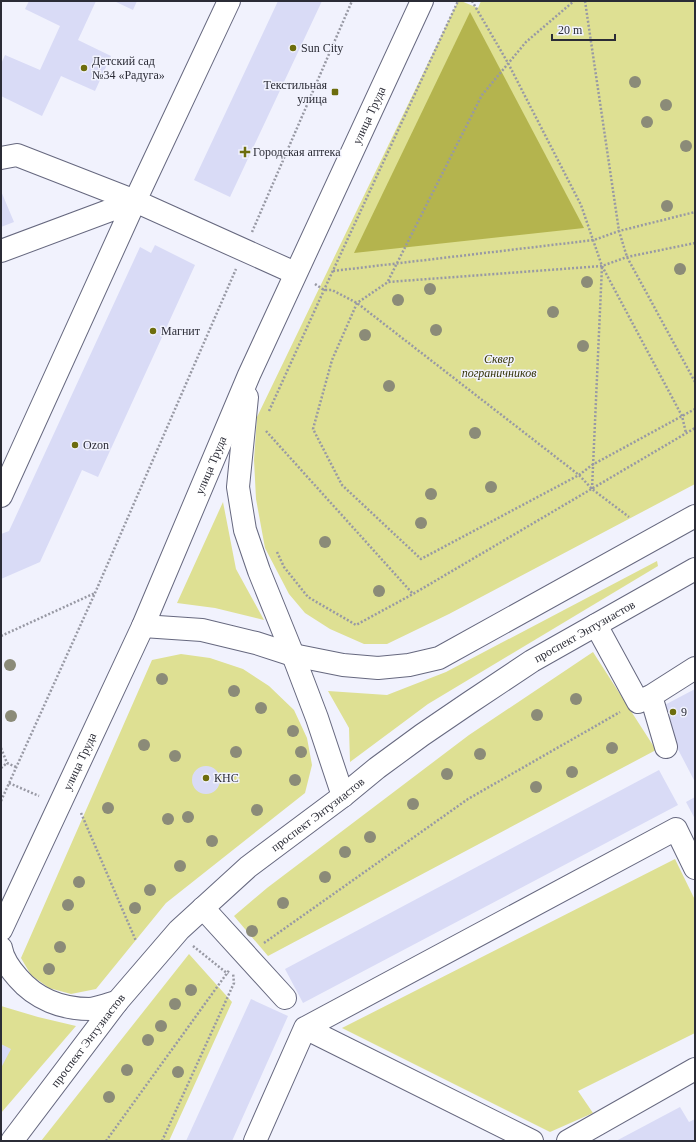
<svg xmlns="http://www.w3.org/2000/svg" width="696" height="1142" viewBox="0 0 696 1142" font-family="Georgia,serif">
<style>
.green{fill:#dee093}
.forest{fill:#b4b44e}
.building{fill:#d9dbf6}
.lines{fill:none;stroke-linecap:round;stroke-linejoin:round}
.minor-casing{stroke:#66687f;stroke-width:24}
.major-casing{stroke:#66687f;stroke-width:24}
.path{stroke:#9899a4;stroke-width:2.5;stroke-dasharray:2 2;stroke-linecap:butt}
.minor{stroke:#fff;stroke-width:22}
.major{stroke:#fff;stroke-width:22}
.tree{fill:#8b8b78}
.poi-dot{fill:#6d6d0d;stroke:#f1f2fd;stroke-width:1.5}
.labels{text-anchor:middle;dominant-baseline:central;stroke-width:3;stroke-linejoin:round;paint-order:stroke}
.poi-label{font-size:12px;fill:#2b2c36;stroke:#f1f2fd;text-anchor:start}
.street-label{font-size:12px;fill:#2b2c36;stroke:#f1f2fd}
.park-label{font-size:12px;font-style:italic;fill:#37370b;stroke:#f1f2fd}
</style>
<rect width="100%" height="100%" fill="#f1f2fd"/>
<path class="green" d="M458,1H461L478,8L481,1H695V484L449,614L387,644H364L330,629L305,613L289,594L265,548L256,499L254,460L257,417Z
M223,502L236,569L264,620L215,608L177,603Z
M657,561L658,566L428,704L350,762L349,728L328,691L387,695L446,672Z
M593,652L656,750L268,956L234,916L267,888L469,735Z
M181,654L210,658L243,669L269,686L294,710L307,738L312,765L305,793L166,903L96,989L71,994L49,988L31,975L21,958L152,660Z
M675,859L695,900V1033L578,1091L593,1113L550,1132L342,1028Z
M189,954L232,1002L169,1141H41Z
M1,1006L38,1017L76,1026L1,1113Z"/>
<path class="forest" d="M470,12L584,228L354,253Z"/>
<path class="building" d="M29,1H96L78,40L111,56L95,91L61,76L42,116L1,96V64L5,55L40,70L60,26L25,9Z
M114,1H137L133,10Z
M278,1H322L230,197L194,180Z
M1,191L14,222L1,227Z
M155,245L195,265L98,477L82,470L40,562L1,579V534L9,531L140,247L151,253Z
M695,689V782L657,709Z
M192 780a14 14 0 1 1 28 0a14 14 0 1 1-28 0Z
M659,770L678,805L303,1003L285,969Z
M695,797V819L686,802Z
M251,999L288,1016L232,1141H186Z
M1,1044L11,1049L1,1068Z
M680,1107L689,1122L695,1119V1141H616Z"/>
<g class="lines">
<defs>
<path id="minor" d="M1,158L17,155L135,201
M1,251L135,201L295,273
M1,496L135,201L229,1
M596,625L638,702L651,696L666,747
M651,696L695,668
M203,908L285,998
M305,1028L532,1141
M255,1141L305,1028L676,829L695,868
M568,1141L695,1069"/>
<g id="major">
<path d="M247,397L238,487L245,530L259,571L293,655L317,718L343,796"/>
<path d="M143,626L202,630L256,643L293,655L343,665L378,668L409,665L439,658L695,516"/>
<path id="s1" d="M1,930L143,626L249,375L422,1"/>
<path d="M1,948C3,960 10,969 18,978C36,999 62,1009 90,1009C98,1008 108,1004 117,1002"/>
<path id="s2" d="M12,1141L117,1002L179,930L248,867L343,796L377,768L422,735L469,703L532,661L695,569"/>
</g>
</defs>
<use href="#minor" class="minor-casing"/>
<use href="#major" class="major-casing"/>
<path class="path" d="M472,1L508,63L581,205L602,266L682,416L686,433
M585,1L619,231L627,257L695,382
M252,232L352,1
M695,243L627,257L602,266L388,282L357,303L332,360L313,429L342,485L421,559L579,475L592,465L695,409
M333,271L594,240L619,231L695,212
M388,281L482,95L526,42L574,1
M315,284L324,290H332L357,303L579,475L592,489L629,517
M269,411L324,290L458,1
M266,431L413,594
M592,489L602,266
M277,552L284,567L308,597L356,625L413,594L695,428
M1,636L95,593
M1,748L7,763L16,767
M1,768L7,763
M9,783L39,796
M1,801L95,593L236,269
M81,813L136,941
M264,943L468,799L620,712
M193,946L228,974
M106,1141L230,969
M162,1141L234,983L233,973"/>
<use href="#minor" class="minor"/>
<use href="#major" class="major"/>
</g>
<g class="tree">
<circle cx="635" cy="82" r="6"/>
<circle cx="666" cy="105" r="6"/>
<circle cx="647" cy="122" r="6"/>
<circle cx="686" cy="146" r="6"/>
<circle cx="667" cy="206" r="6"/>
<circle cx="680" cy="269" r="6"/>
<circle cx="587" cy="282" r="6"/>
<circle cx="430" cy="289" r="6"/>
<circle cx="398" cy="300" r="6"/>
<circle cx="553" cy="312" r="6"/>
<circle cx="436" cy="330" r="6"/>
<circle cx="365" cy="335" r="6"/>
<circle cx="583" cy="346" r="6"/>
<circle cx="389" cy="386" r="6"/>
<circle cx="475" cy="433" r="6"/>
<circle cx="491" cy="487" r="6"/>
<circle cx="431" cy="494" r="6"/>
<circle cx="421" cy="523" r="6"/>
<circle cx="325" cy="542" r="6"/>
<circle cx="379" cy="591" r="6"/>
<circle cx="10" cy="665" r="6"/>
<circle cx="162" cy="679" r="6"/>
<circle cx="234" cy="691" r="6"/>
<circle cx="576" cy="699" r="6"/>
<circle cx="261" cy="708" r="6"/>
<circle cx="537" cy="715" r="6"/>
<circle cx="11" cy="716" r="6"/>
<circle cx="293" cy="731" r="6"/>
<circle cx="144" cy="745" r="6"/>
<circle cx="612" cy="748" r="6"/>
<circle cx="236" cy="752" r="6"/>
<circle cx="301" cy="752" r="6"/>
<circle cx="480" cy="754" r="6"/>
<circle cx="175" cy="756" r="6"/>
<circle cx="572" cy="772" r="6"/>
<circle cx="447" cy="774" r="6"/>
<circle cx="295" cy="780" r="6"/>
<circle cx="536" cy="787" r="6"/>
<circle cx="413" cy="804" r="6"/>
<circle cx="108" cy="808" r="6"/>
<circle cx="257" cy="810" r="6"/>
<circle cx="188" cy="817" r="6"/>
<circle cx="168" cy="819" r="6"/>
<circle cx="370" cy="837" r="6"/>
<circle cx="212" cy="841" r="6"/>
<circle cx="345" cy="852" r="6"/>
<circle cx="180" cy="866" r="6"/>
<circle cx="325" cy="877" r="6"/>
<circle cx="79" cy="882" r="6"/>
<circle cx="150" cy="890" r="6"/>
<circle cx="283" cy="903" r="6"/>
<circle cx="68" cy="905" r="6"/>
<circle cx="135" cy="908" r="6"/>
<circle cx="252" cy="931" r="6"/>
<circle cx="60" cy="947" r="6"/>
<circle cx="49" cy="969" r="6"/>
<circle cx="191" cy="990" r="6"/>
<circle cx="175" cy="1004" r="6"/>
<circle cx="161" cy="1026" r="6"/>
<circle cx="148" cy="1040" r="6"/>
<circle cx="127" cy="1070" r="6"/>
<circle cx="178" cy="1072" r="6"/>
<circle cx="109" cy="1097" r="6"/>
</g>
<g class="poi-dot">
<circle cx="293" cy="48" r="4"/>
<circle cx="84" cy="68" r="4"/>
<rect x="331" y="88" width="8" height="8" rx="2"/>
<path d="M243 146h4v4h4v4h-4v4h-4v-4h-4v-4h4z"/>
<circle cx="153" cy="331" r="4"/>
<circle cx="75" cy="445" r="4"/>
<circle cx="673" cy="712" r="4"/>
<circle cx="206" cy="778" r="4"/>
</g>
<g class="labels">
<g class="poi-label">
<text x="301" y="48">Sun City</text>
<text x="92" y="61">Детский сад<tspan x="92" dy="14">№34 «Радуга»</tspan></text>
<text x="327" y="85" text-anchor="end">Текстильная<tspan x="327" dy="14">улица</tspan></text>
<text x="253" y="152">Городская аптека</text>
<text x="161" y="331">Магнит</text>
<text x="83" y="445">Ozon</text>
<text x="681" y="712">9</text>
<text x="214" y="778">КНС</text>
</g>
<g class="street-label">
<text stroke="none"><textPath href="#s1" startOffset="894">улица Труда</textPath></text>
<text stroke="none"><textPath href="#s1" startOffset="510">улица Труда</textPath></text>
<text stroke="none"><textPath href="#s2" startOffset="774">проспект Энтузиастов</textPath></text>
<text stroke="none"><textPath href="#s1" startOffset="186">улица Труда</textPath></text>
<text stroke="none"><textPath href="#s2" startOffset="450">проспект Энтузиастов</textPath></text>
<text stroke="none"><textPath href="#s2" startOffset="126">проспект Энтузиастов</textPath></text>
</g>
<g class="park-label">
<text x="499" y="359">Сквер<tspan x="499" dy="14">пограничников</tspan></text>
</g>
</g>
<rect width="696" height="1142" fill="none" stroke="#2b2c36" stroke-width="4"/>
<path d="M552 34v6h63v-6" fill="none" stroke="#2b2c36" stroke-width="2"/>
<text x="558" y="34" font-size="12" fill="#2b2c36" stroke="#f1f2fd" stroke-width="3" paint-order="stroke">20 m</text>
</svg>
